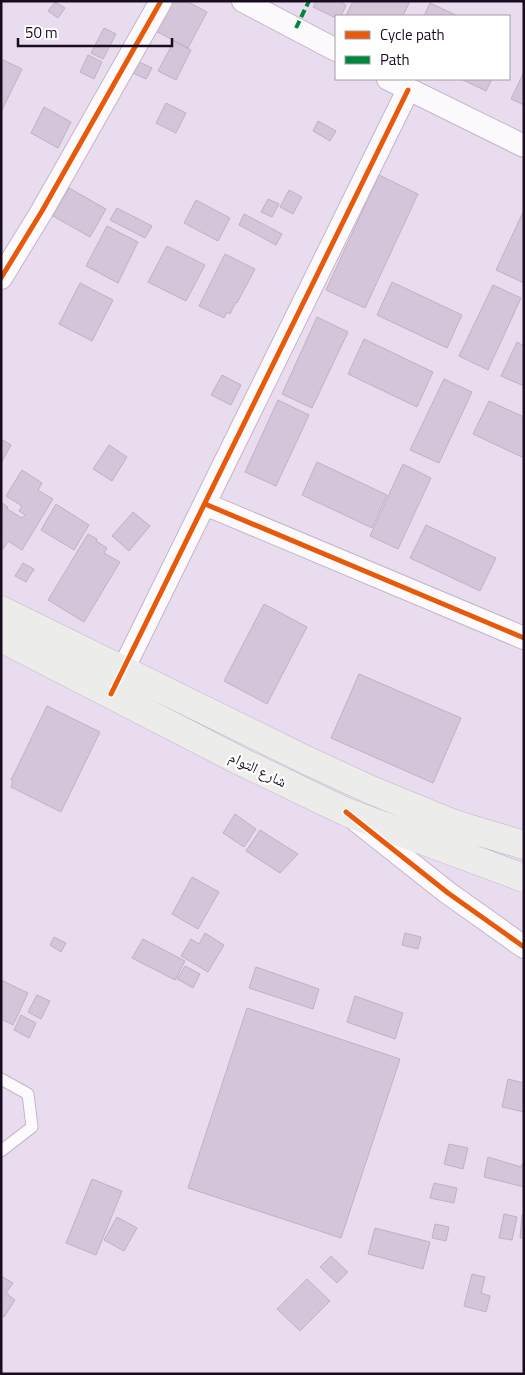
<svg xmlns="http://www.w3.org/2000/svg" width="525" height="1375" viewBox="0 0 525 1375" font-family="'Titillium Web','Noto Naskh Arabic',sans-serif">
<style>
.building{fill:#d4c5da;stroke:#bfb2c4}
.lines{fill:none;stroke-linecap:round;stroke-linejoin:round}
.lane-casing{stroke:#c3b6c9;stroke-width:13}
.street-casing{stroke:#c3b6c9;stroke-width:24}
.secondary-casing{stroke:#c3b6c9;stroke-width:29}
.lane{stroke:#fcfafd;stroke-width:11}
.street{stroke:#fcfafd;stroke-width:22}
.secondary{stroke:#ececea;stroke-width:28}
.quiet{stroke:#00873e;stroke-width:4;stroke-dasharray:8 4;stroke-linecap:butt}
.cycleway-casing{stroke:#fff;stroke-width:8}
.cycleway{stroke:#e8590c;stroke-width:5}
.labels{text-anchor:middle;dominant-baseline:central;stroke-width:4.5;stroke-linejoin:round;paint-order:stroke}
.street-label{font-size:15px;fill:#1a0c20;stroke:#fff}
</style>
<rect width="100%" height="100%" fill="#e9dcef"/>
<path class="building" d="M163,1H186L207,12L188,48L150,28Z
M316,1H339L346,5L341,16H336V18L313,7Z
M353,1H410L403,16H346Z
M55,2L65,8L58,18L48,11Z
M430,3L458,16H424Z
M104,28L116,34L103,59L91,53Z
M174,41L191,50L176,80L158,71Z
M88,55L102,62L94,79L80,72Z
M1,59L22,69L1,112Z
M137,61L152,68L146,79L131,72Z
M524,72V105L511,99Z
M461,79H492L486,91Z
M166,103L186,113L176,133L156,123Z
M44,107L71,122L58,148L31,133Z
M318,121L336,131L330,141L313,131Z
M379,175L418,194L365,308L326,290Z
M69,188L106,209L90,237L53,216Z
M289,190L302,197L293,214L280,207Z
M268,199L279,204L272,217L261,212Z
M196,200L230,218L218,241L184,223Z
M117,208L152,226L145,238L110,220Z
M524,210V283L496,270Z
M244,214L282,234L276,245L239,225Z
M107,226L138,242L118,283L86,266Z
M167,246L205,265L186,301L148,282Z
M225,254L255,269L237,303L236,302L230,314L227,312L224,318L199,306Z
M392,282L462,315L447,348L377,315Z
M80,283L113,300L92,341L59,324Z
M493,285L521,298L488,370L459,356Z
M317,317L348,332L312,408L282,394Z
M364,339L433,372L417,407L348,374Z
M517,342L524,346V386L501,376Z
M222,375L241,385L231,405L211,395Z
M444,379L472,392L439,463L410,450Z
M278,400L309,415L276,486L245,472Z
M489,401L524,417V458L473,434Z
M1,439L11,445L1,463Z
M109,445L127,457L112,481L93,469Z
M317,462L387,495L372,528L302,495Z
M403,464L431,478L398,549L370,536Z
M22,470L42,483L38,490L53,499L22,550L8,541L3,549L1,548L2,503L8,507L7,509L22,518L25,515L19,511L22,506L6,496Z
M56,504L89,525L74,550L41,530Z
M133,512L150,526L129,551L112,536Z
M426,525L496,558L480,591L410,558Z
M88,534L97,539L96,541L107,548L104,553L120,562L84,622L48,600Z
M23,563L34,569L26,582L15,576Z
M264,604L307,627L267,704L224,681Z
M359,674L461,718L433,783L331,738Z
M47,706L100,732L61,812L11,787L13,781L11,780Z
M235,814L256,829L244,847L223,833Z
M260,830L298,854L280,873L246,851Z
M192,877L219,892L198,929L172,914Z
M205,933L224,945L208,972L181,956L191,939L199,944Z
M405,933L421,937L418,949L402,945Z
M54,937L66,943L61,952L50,945Z
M143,939L185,961L175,980L132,958Z
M185,966L200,974L193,988L177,979Z
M256,967L319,989L313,1009L249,988Z
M1,980L28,993L13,1025L1,1019Z
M37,995L50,1001L41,1019L28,1012Z
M355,996L403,1013L395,1039L347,1022Z
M247,1008L400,1059L341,1238L188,1188Z
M21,1015L36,1023L29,1038L14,1030Z
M508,1079L524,1083V1112L502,1107Z
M449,1144L468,1148L463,1169L444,1164Z
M488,1157L521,1167L522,1164H524V1187L484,1177Z
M92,1179L122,1191L96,1255L66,1243Z
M434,1183L457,1188L454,1203L430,1198Z
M504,1214L517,1217L512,1240L499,1238Z
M522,1215H524V1238H520Z
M117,1217L137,1228L124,1251L104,1240Z
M435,1224L449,1227L446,1241L432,1238Z
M375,1228L430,1242L423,1269L368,1254Z
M331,1256L348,1272L337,1283L320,1267Z
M472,1274L485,1277L481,1293L490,1296L486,1312L464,1306Z
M1,1276L13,1283L6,1293L15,1300L4,1317L1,1315Z
M307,1279L330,1301L300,1331L277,1309Z"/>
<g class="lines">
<defs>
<path id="lane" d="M1,1079L28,1094L32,1127L1,1151"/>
<path id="street" d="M243,1L336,50
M388,79L524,146
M1,278L42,211L161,1
M205,504L524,638
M115,686L408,90
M357,821L448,893L524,947"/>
<path id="secondary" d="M1,610L306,760L371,790L454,824L524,845
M1,638L242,762L346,812L524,878"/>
</defs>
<use href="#lane" class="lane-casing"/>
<use href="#street" class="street-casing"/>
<use href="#secondary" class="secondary-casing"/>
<use href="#lane" class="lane"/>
<use href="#street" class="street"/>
<use href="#secondary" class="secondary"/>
<path class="quiet" d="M296,28L309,1"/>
<defs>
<path id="cycleway" d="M1,278L42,211L161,1
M205,504L524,638
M111,694L408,90
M346,812L448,893L524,947"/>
</defs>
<use href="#cycleway" class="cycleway-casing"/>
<use href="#cycleway" class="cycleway"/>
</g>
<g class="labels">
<g class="street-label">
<text transform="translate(258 769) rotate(26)">شارع التوام</text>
</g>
</g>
<rect width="525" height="1375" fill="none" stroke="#1a0c20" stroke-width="5"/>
<rect x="335" y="15" width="175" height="65" fill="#ffffff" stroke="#a39ea6"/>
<rect x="345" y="31" width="25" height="8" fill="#e8590c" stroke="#a39ea6"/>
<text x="380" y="40" font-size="15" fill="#1a0c20">Cycle path</text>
<rect x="345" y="56" width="25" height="8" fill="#00873e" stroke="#a39ea6"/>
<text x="380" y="65" font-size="15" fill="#1a0c20">Path</text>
<path d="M18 38v8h154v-8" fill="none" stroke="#1a0c20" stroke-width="2.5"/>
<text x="25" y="38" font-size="15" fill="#1a0c20" stroke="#ffffff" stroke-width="4" paint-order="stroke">50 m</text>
</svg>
